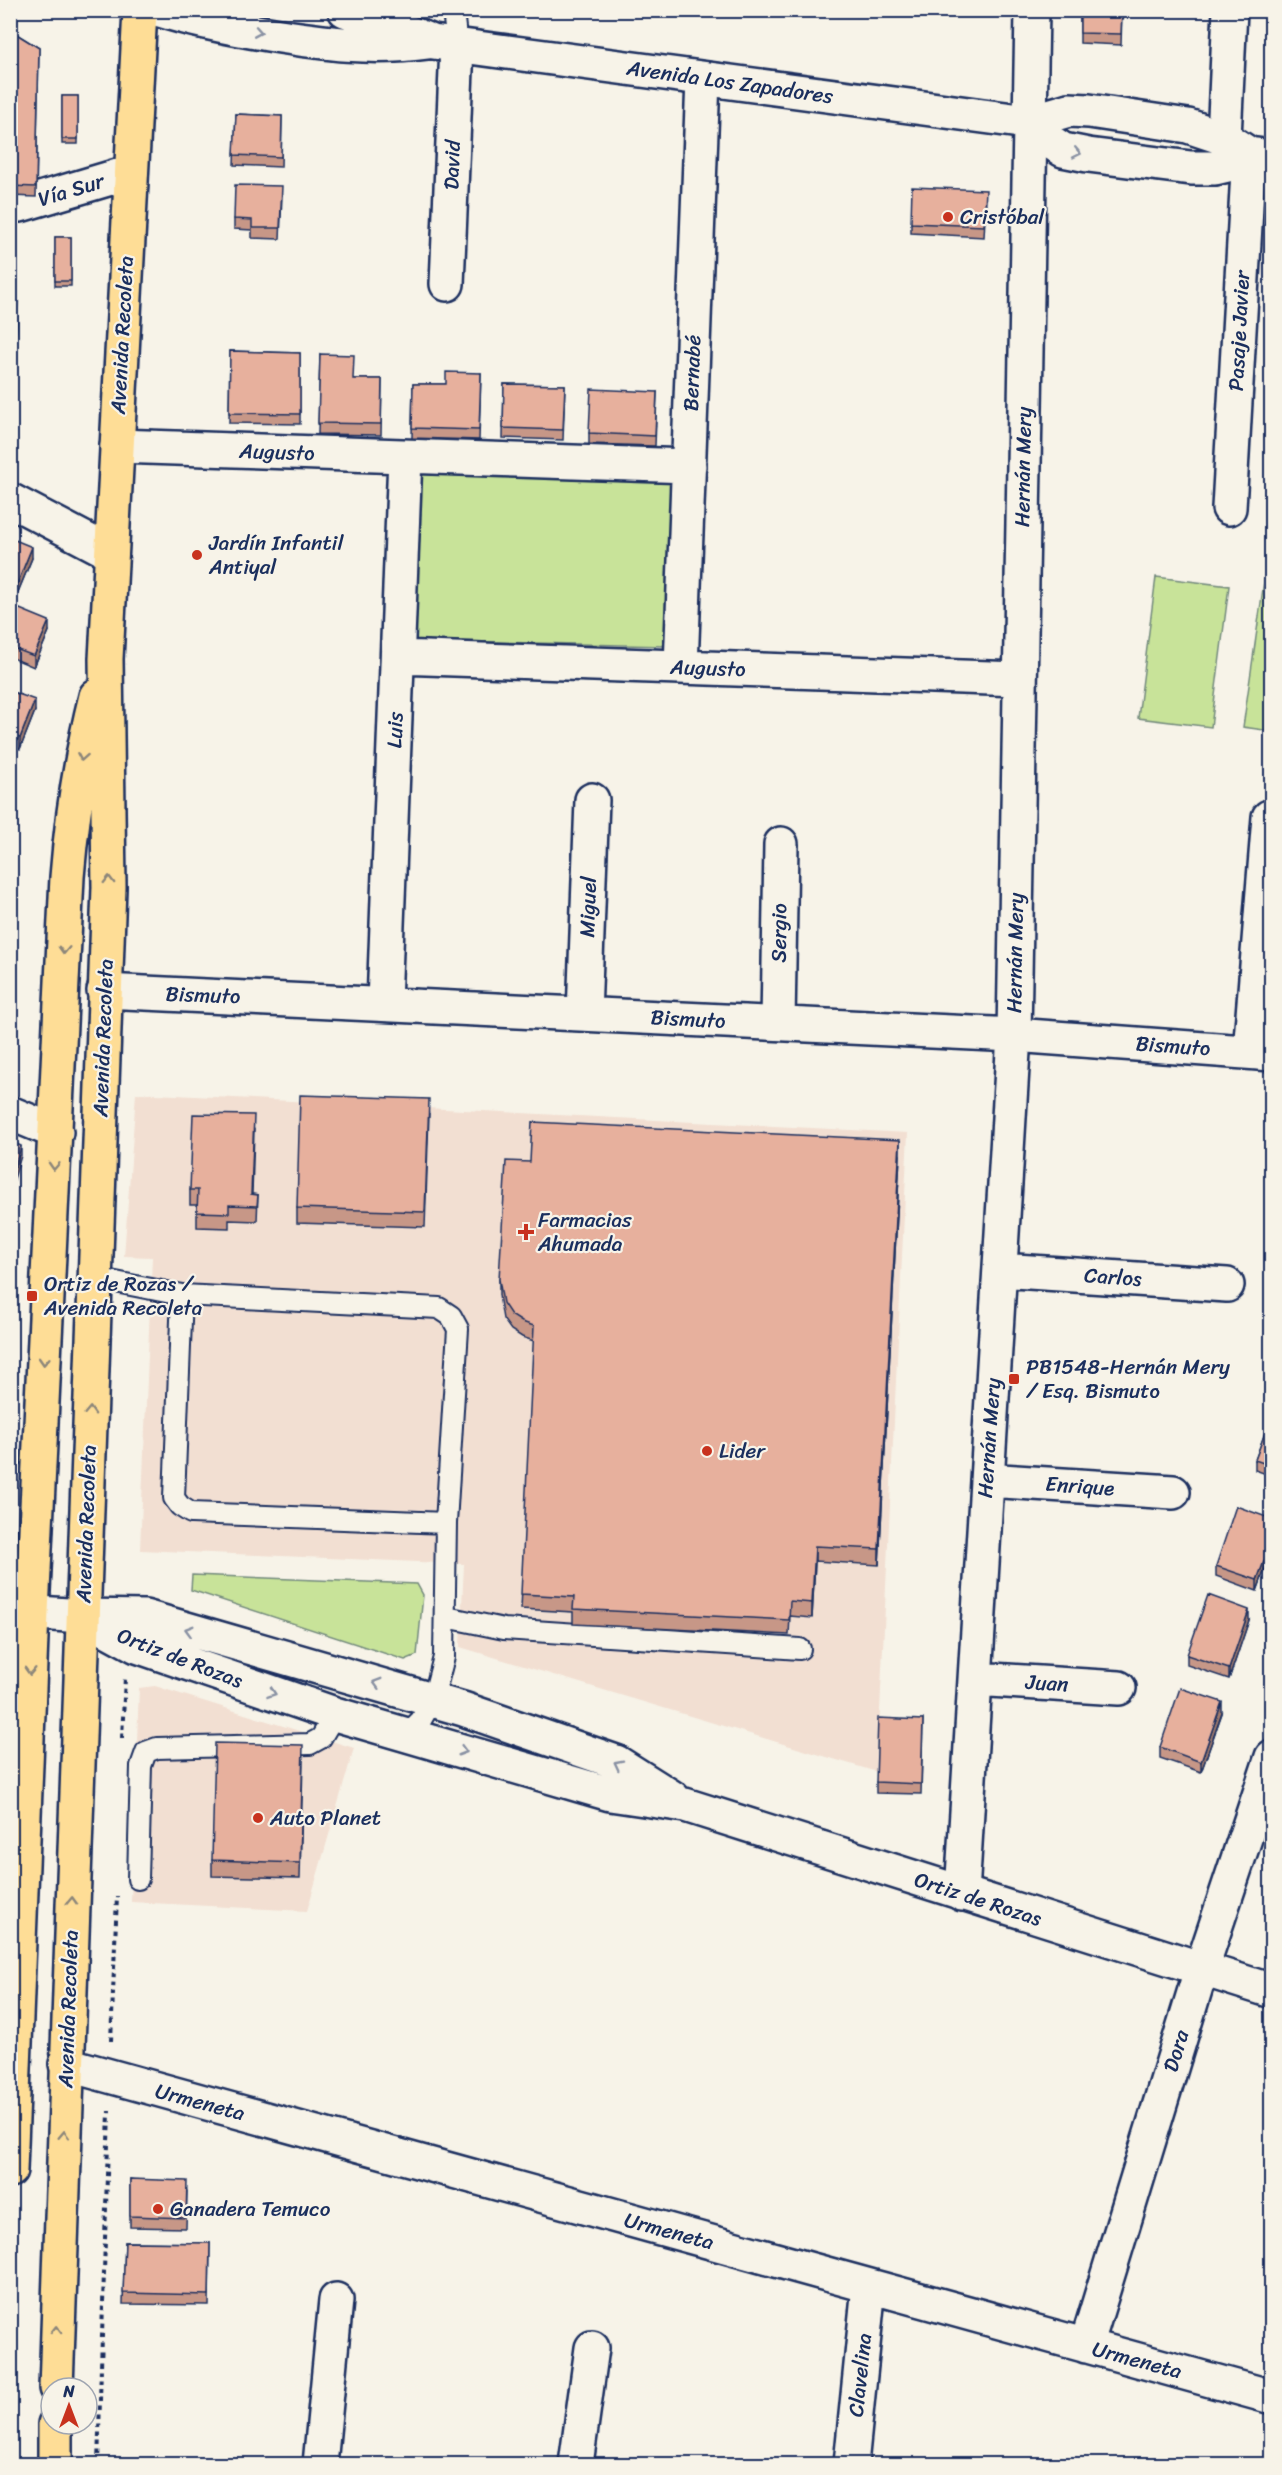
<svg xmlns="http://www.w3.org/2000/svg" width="1282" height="2475" viewBox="0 0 1282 2475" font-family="Sriracha,sans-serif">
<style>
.built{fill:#f2dfd2}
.green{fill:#c8e399;stroke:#72897c;stroke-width:1.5}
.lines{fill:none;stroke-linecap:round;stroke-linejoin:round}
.service-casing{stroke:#1b2f5e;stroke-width:24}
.minor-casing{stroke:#1b2f5e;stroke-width:38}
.tertiary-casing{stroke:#1b2f5e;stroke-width:38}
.secondary-casing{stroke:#1b2f5e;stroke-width:38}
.primary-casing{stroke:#1b2f5e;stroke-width:38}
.path{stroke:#1b2f5e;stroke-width:4;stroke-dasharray:4.5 4.5;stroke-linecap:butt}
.service{stroke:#f7f3e8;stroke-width:20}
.minor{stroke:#f7f3e8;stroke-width:33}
.tertiary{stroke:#f7f3e8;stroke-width:33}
.secondary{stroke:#f7f3e8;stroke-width:33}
.primary{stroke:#fedd96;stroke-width:33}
.wall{fill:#c79787;stroke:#1b2f5e;stroke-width:1.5}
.shaded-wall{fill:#a27b6e;stroke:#1b2f5e;stroke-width:1.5}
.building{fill:#e7b09d;stroke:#1b2f5e;stroke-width:1.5}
.oneway{stroke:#8991a3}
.oneway2{stroke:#8c867a}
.poi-dot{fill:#c8321e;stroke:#f7f3e8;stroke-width:2}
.labels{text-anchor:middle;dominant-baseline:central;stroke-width:4.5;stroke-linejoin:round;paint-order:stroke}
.street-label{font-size:21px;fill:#1b2f5e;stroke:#f7f3e8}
.poi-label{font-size:21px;fill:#1b2f5e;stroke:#f7f3e8;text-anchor:start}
</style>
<rect width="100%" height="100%" fill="#f7f3e8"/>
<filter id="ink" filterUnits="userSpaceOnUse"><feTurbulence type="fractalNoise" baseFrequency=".0167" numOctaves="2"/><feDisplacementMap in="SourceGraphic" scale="12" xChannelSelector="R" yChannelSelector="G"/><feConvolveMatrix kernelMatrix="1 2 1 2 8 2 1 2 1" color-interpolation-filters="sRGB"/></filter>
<g filter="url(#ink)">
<path class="built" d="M136,1093L908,1133L877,1772L460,1647L464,1564L140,1550L152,1257L124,1256Z
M155,1686L354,1748L307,1911L131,1902L139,1688Z"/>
<path class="green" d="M410,470L671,476L667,646L406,640Z
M1267,561H1272L1271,731L1243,727Z
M1156,577L1229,586L1211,727L1138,718Z
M192,1575L417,1584L423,1595L417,1655L405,1660L191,1590Z"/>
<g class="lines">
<defs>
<path id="service" d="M453,10L457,46
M95,1278L182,1295L439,1308L451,1316L458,1329L446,1523L444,1657L433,1699L421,1720L407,1734
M182,1295L174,1498L180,1506L191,1513L446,1523
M446,1617L504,1629L800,1649
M138,1879L141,1766L146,1752L157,1748L310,1744L321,1738L335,1714"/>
<path id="minor" d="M1224,138L1230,10
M10,205H20L131,172
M447,284L457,46
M117,446L689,466
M10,500L111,553
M1229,508L1249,154
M398,657L1019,679
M681,667L703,79
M104,991L1014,1035L1272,1054
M384,1003L405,457
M584,1014L592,800
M778,1023L781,844
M1250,1052L1269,817
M10,1113L56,1132
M1000,1270L1227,1285
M987,1480L1173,1492
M975,1679L1119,1688
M962,1894L1014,1035L1032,10
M66,2064L1272,2397
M1086,2346L1201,1970L1272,1757
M320,2464L336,2300
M576,2464L592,2348
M851,2464L869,2286"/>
<path id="tertiary" d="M10,1611L82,1616L145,1617L463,1709L616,1762L673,1798
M82,1616L137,1646L335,1714L610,1794L685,1805L1272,1991"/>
<path id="secondary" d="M160,10C195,21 232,28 268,34C322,43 373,50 428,42
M345,10L390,25L433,42L1028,122L1069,110L1089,111L1188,126L1224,138L1249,154L1272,157
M1028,122L1048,140L1063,150L1088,155L1191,168H1215L1232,164L1249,154"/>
<path id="primary" d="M10,2170L32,1612L67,877C72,815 81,756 96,696
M56,2388L109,887L106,659L140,10
M55,2424V2464"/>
</defs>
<use href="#service" class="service-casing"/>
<use href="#minor" class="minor-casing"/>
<use href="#tertiary" class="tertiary-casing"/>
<use href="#secondary" class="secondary-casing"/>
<use href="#primary" class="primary-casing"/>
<path class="path" d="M122,1738L125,1677
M111,2041L117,1896
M98,2464L109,2111"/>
<use href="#service" class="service"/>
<use href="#minor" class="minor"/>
<use href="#tertiary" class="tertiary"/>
<use href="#secondary" class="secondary"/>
<use href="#primary" class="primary"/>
</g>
<path class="wall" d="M1080,10H1122L1121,45L1080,43Z
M10,30L39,48L36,197L10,196Z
M62,96H78V144H62Z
M236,114L282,116L281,167L234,165Z
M282,196L280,239L252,238V230L234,229V219Z
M986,200L984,237L911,233V223Z
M55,237H71V286H55Z
M10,288L18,289L14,406L10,405Z
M230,351L300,353V424L229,423Z
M320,354L353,379H382L381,435L318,434Z
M481,373L479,440L412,438L413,384H446Z
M504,384L565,385L563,440L503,438Z
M657,392L655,446L589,444V433Z
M10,538L32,558L13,604L10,603Z
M10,605L49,631L34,667L10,657Z
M10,691L35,711L20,749L10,745Z
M429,1114L425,1227L297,1223V1208Z
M254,1130L252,1194L258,1195L257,1221L229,1220V1228L197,1227V1205H190V1190Z
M900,1155L879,1565L815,1561L812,1618L790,1616L789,1635L573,1624V1612L521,1609L534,1341L522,1337L511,1330L503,1319L499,1295V1279L530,1162Z
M1272,1414V1476L1255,1470V1460Z
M1272,1519V1550L1257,1591L1216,1576V1566Z
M1249,1620L1229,1679L1187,1665V1655Z
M1222,1713L1201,1772L1160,1758V1747Z
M923,1720L921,1794L876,1793V1782Z
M303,1760L300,1878L212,1876V1860Z
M130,2179L187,2191L186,2228L130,2227Z
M125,2242L210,2243L209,2305L123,2304Z"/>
<path class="shaded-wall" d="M32,547V558L13,604V594Z
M49,621V631L34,667V656Z
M35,700V711L20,749V738Z
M900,1140V1155L879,1565V1549Z
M21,1146V1156L11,1189V1179Z
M1272,1540V1550L1257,1591V1580Z
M815,1546V1561L812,1618V1603Z
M1249,1610V1620L1229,1679V1669Z
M1222,1702V1713L1201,1772V1762Z"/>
<path class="building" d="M1080,10H1122L1121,34L1080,33Z
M10,30L39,48L36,187L10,186Z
M62,96H78V139H62Z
M236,114L282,116L281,157L234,155Z
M235,185L282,186L280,228H252V220L234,219Z
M912,187L986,190L984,226L911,223Z
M55,237H71V281H55Z
M10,288L18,289L14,395H10Z
M230,351L300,353V414L229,413Z
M320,354L354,355L353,379H382L381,424L318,423Z
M446,372L481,373L479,430L412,428L413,384H446Z
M504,384L565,385L563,430L503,428Z
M591,389L657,392L655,436L589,433Z
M10,538L32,547L13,594L10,593Z
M10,605L49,621L34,656L10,647Z
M10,691L35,700L20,738L10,735Z
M300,1095L429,1099L425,1212L297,1208Z
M193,1114L254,1115L251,1194L258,1195L257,1206L229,1205V1213L197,1212L198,1190H190Z
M532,1122L900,1140L879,1549L815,1546L812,1603L790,1601L789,1620L573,1609L574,1597L521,1594L534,1326L522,1322L511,1315L503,1303L499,1279L506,1161L530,1162Z
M10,1141L21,1146L11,1179H10Z
M1272,1414V1466L1255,1460Z
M1236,1506L1272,1519V1540L1257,1580L1216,1566Z
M1208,1595L1249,1610L1229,1669L1187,1655Z
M1180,1688L1222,1702L1201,1762L1160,1747Z
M878,1718L923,1720L921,1784L876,1782Z
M215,1743L303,1745L300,1863L212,1860Z
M130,2179L187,2181L186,2218L130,2216Z
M125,2242L210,2243L209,2295L123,2293Z"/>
<defs><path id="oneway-chevron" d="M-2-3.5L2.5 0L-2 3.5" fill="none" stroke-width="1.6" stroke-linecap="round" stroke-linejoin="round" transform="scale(1.5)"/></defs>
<g class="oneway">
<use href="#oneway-chevron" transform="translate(258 32) rotate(10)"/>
<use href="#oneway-chevron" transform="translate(1077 153) rotate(12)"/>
<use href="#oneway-chevron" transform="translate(189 1630) rotate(-164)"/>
<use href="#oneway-chevron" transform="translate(377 1683) rotate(-164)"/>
<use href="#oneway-chevron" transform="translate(272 1693) rotate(19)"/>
<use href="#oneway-chevron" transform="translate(463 1751) rotate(16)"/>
<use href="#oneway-chevron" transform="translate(618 1764) rotate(-153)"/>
</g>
<g class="oneway2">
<use href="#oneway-chevron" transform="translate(82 757) rotate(100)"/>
<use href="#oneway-chevron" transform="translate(109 880) rotate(-89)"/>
<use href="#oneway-chevron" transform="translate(64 950) rotate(92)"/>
<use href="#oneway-chevron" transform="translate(54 1166) rotate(93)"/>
<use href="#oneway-chevron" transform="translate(44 1361) rotate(93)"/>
<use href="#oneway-chevron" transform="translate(90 1411) rotate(-88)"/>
<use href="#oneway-chevron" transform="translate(30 1671) rotate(92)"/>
<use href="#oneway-chevron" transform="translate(72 1901) rotate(-88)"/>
<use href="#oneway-chevron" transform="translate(64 2135) rotate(-88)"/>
<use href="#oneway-chevron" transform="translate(56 2330) rotate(-89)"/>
</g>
</g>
<g class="poi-dot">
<circle cx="948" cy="217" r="6"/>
<circle cx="197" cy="555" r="6"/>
<path d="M523 1223h6v6h6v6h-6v6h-6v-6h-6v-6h6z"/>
<rect x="26" y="1290" width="12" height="12" rx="3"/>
<rect x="1008" y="1373" width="12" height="12" rx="3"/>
<circle cx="707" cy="1451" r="6"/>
<circle cx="258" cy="1818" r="6"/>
<circle cx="158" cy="2209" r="6"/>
</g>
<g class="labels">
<g class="street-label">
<text transform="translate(730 82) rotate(8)">Avenida Los Zapadores</text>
<text transform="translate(452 165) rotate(-88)">David</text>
<text transform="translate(71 190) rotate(-17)">Vía Sur</text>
<text transform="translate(1239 331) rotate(-87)">Pasaje Javier</text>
<text transform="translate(122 335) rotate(-87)">Avenida Recoleta</text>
<text transform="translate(692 373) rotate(-88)">Bernabé</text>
<text transform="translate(277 452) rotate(2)">Augusto</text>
<text transform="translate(1023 467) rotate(-89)">Hernán Mery</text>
<text transform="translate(708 668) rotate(2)">Augusto</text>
<text transform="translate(395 730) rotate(-88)">Luis</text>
<text transform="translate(588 907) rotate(-88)">Miguel</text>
<text transform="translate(779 933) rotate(-89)">Sergio</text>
<text transform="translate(1015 953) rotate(-89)">Hernán Mery</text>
<text transform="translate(203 995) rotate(2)">Bismuto</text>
<text transform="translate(688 1019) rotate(3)">Bismuto</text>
<text transform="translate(103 1038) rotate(-88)">Avenida Recoleta</text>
<text transform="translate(1173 1046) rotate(4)">Bismuto</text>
<text transform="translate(1113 1277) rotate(4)">Carlos</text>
<text transform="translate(989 1438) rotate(-86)">Hernán Mery</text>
<text transform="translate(1080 1486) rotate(4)">Enrique</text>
<text transform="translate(86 1524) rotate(-88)">Avenida Recoleta</text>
<text transform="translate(180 1658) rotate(21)">Ortiz de Rozas</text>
<text transform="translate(1047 1683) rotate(3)">Juan</text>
<text transform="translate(978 1899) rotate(18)">Ortiz de Rozas</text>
<text transform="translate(68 2009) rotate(-88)">Avenida Recoleta</text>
<text transform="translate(1176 2051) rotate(-73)">Dora</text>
<text transform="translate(200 2102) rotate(15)">Urmeneta</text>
<text transform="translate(669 2231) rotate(15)">Urmeneta</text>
<text transform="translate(1137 2360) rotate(15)">Urmeneta</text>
<text transform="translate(860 2375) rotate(-84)">Clavelina</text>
</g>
<g class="poi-label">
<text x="960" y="217">Cristóbal</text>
<text x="209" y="543">Jardín Infantil<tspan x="209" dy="24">Antiyal</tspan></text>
<text x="538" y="1220">Farmacias<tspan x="538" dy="24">Ahumada</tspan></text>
<text x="44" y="1284">Ortiz de Rozas /<tspan x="44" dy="24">Avenida Recoleta</tspan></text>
<text x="1026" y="1367">PB1548-Hernán Mery<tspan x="1026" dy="24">/ Esq. Bismuto</tspan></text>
<text x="719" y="1451">Lider</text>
<text x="270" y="1818">Auto Planet</text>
<text x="170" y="2209">Ganadera Temuco</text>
</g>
</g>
<rect width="1282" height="2475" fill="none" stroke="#f7f3e8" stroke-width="36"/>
<rect x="18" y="18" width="1246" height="2439" fill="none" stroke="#1b2f5e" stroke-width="2" filter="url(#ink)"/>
<g transform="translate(69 2406)"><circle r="28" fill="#f7f3e8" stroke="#9fa5b1" stroke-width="1.5"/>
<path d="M0-4.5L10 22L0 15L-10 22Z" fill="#c8321e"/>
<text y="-9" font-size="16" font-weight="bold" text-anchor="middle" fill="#1b2f5e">N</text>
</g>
</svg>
